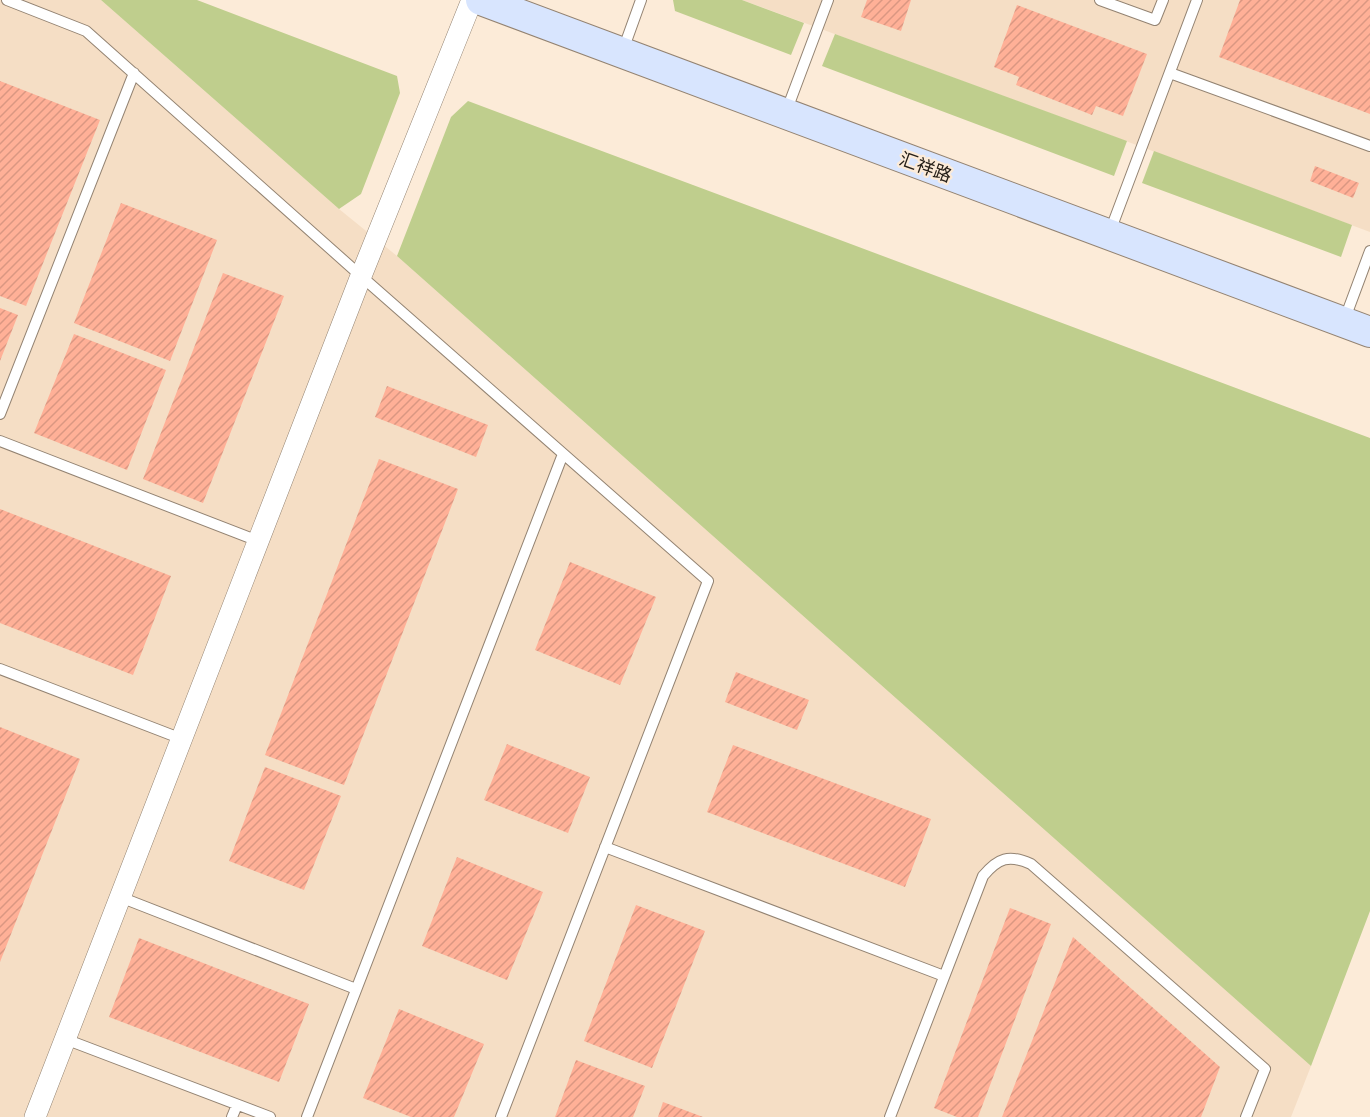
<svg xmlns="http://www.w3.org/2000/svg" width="1370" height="1117" viewBox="0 0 1370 1117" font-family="Literata,'Noto Sans SC',serif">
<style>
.built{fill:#f5dec5}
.green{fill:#bfce8d}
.building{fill:url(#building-hatch)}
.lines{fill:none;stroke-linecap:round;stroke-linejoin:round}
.lane-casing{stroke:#938372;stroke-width:12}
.street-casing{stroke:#938372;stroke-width:22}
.secondary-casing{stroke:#938372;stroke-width:32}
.lane{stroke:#fff;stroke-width:10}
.street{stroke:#fff;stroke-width:21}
.secondary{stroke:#d8e5fe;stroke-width:30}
.labels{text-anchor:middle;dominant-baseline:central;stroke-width:4.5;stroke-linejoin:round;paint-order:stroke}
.street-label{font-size:18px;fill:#262019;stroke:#fcebd8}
</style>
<defs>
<pattern id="building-hatch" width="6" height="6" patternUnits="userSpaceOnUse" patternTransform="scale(1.5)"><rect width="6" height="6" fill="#ffb097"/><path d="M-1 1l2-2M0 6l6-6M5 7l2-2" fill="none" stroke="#da9782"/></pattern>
</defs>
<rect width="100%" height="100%" fill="#fcebd8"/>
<path class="built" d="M0,0H101L339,209L397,256L1311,1066L1291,1117H0Z
M742,0H1370V232L1123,140Z"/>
<path class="green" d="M101,0H197L397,76L400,93L361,194L339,209Z
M673,0H742L804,23L791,55L675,11Z
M835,34L1127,141L1114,176L822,66Z
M468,101L1370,438V911L1311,1066L397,256L451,117Z
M1154,151L1352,225L1341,257L1142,183Z"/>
<path class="building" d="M867,0H911L901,31L861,17Z
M1240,0H1370V114L1219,57Z
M1017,5L1147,54L1123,116L1096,106L1092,115L1016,85L1019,77L994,67Z
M0,81L100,120L26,306L0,296Z
M1315,166L1359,183L1353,198L1310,181Z
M121,203L217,240L170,361L74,323Z
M223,273L284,296L203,503L143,479Z
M0,308L18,315L0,361Z
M74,334L166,370L127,470L34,433Z
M387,386L488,425L476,457L375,417Z
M379,459L458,489L344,785L265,755Z
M0,509L171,576L133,675L0,623Z
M570,562L656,597L620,685L535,650Z
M736,672L809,700L797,730L725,702Z
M0,727L80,759L0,962Z
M507,744L590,777L568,833L484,800Z
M733,745L931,819L905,887L707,812Z
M265,767L341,796L304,890L229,861Z
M457,857L543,892L507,980L422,946Z
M636,905L705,931L652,1068L584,1041Z
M1010,908L1051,924L978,1117H957L934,1108Z
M1073,937L1220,1067L1201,1117H1002Z
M139,938L309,1004L279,1082L109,1017Z
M399,1009L484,1044L454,1117H411L363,1098Z
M576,1060L645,1086L633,1117H555Z
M663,1102L703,1117H658Z"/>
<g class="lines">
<defs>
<path id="lane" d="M7,0L86,31L361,276L708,581L501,1117
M1100,0L1155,20L1163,0
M623,50L641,0
M1170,73L1370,146
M786,112L828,0
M1109,234L1197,0
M1344,321L1370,251
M0,414L134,73
M0,441L258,541
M0,669L182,739
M605,847L944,976
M120,897L356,989
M65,1039L270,1117
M232,1117L237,1105
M307,1117L563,454
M890,1117L983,876C998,858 1009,854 1031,864L1265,1069L1246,1117"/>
<path id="street" d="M35,1117L361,276L472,0"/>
<path id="secondary" d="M481,0L1370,332"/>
</defs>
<use href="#lane" class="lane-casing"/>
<use href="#street" class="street-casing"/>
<use href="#secondary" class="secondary-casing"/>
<use href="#lane" class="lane"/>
<use href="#street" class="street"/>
<use href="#secondary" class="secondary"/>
</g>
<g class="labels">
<g class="street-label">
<text transform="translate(926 166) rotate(20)">汇祥路</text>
</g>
</g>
</svg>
